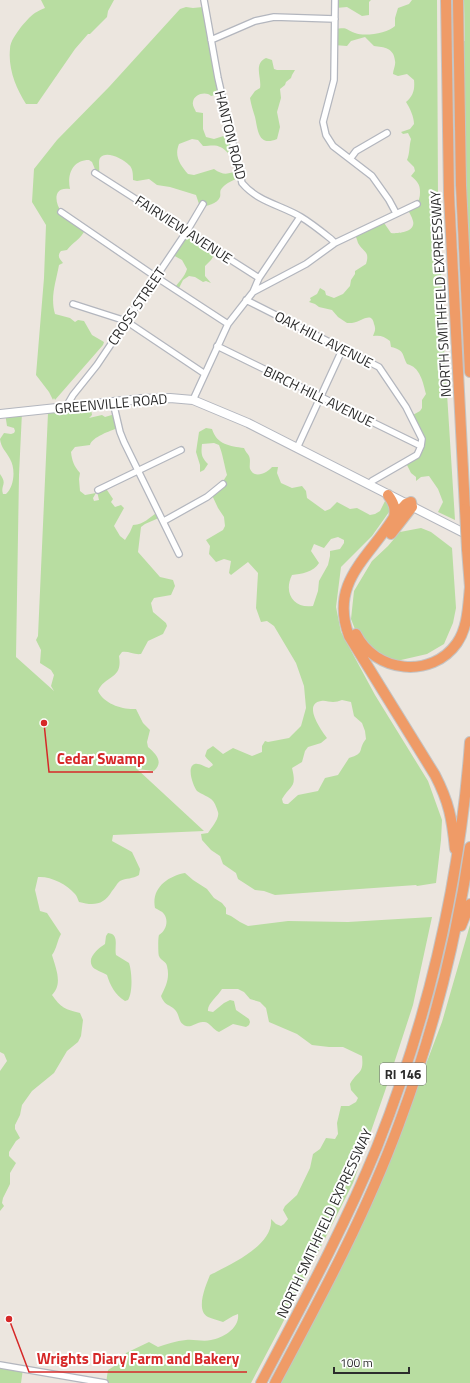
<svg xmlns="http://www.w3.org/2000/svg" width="470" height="1383" viewBox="0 0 470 1383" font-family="'Titillium Web',sans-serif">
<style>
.green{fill:#b8dda1;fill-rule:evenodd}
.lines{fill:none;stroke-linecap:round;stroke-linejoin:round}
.street-casing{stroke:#b3b6be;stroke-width:8}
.secondary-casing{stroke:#b3b6be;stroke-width:10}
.highway-casing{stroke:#c4c4c4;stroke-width:12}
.street{stroke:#fff;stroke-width:5.5}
.secondary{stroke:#fff;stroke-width:8}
.highway{stroke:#ef9b67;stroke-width:10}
.highway-bridge-casing{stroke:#c4c4c4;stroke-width:12;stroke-linecap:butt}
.highway-bridge{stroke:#ef9b67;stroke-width:10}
.labels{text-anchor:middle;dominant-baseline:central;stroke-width:4;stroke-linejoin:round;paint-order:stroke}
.shield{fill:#fff;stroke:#6b6b6b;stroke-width:1}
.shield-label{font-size:13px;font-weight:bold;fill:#2c2c2c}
.street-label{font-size:14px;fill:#2c2c2c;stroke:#fff}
.leader{fill:none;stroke:#d62828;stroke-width:1.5}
.callout-dot{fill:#d62828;stroke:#fff;stroke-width:1.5}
.callout-label{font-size:15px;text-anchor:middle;font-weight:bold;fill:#d62828;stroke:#fff;stroke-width:4;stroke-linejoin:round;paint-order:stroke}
</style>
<rect width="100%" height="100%" fill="#ece6df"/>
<path class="green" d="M41,0H114L108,11L107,17L90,34H88L75,49L37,104H26C16,88 8,69 10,49C10,41 17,33 21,27C31,16 31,14 45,8Z
M335,0H371L369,2V15L362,16L347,7L336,8Z
M412,0H437L438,198L444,346L455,520L438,512L443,502L438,489L429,476L421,477L416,481V477L411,473L406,463L414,458L421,442L411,416L420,411L422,408V400L426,394C423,382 420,367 407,364C402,355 405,350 391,347L390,341C384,336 380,335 373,336C375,331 376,329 374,324C372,312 363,320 356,322C354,323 350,323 347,323L338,317L332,310L319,307L315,304L309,302L311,300L310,298L317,294L320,288L325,291L326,295L334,298L343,294L350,286L351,280L355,274V271L366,264C370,251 364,253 358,243C357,240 356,236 354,233L382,220L391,233C398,234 416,232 413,221C412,217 409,212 407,208C416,204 420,203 420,192C420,184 417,181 411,176L415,171L414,167L407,160C410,153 409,146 411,139L408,133L403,134L401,132L410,129L414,124C414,117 410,108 406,102C413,96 415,90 414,80L407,74L398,76L393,74C393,70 396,65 395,61C394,48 384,47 374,46L365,37L351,41L347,46L334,45V29C349,27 344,29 355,33C365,37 388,33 395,26V18L398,8L409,4Z
M464,0H470V306C466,217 465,129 462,41H465Z
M186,7L193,8L203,7L220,94L211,96C206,91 194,94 193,102C192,106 195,109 196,112L203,113V129L206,137L214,139L233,133L235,154H229C220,144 216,145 203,146L198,140L192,139L179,144C174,156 180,165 188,174L194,175L214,169C224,176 228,174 240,170L241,177C234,180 227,182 222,188C219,191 221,194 220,197C217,204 207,206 200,207L196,195L170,187L157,185L149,179L137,181L133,180C133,175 133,168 129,165C123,159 106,150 100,158C98,161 100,170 99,174H97L92,162L89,160C72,160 67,175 70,189C53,186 54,202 62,213C65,219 79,226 85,230C81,239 73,242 67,250L61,251C57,256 59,258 63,263L59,265C56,282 50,297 55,314L70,318L75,322L78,320L84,321L92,335L104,342L103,345L55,400L54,398L53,400L49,392L36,375L44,278L46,225L32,202L34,169L57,140L109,87L180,9Z
M266,58L272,60L274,69L277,70H295L292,75L291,78L286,82L285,85L280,89L281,98L277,112L280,127L277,139C258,147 258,130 255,117C253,111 251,104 250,98L255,91L260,88C262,78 253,64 266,58Z
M186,232L216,252L211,260L205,266V276L211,283L206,281L203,282L195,277L189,276L183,280L178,290L174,289C178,282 185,277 187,269L182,260L171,254Z
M91,409L92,415L89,418L102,415L105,417L115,414L118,428C110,431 92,437 90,445L75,447L71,452C72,461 74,466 80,473L79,479L80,491L85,495L96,493L93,498L94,501L99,500L97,491L105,487L113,499L111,502L115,507L121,505L124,508L114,526L120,536L125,540L130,532L133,525C145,524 148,518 158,512L161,517L145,524L141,527L138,552L160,577L173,580L175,586L171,595L154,598L151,603L153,612L166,623L167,626L163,634L148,641L141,654C134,655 129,651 122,652L119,656C123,680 106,674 98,691C104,704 123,710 136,709L143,723L150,730L147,742L148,747C156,754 164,762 154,771L137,769L204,831L113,835L112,841L132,852L140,869L139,875C133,879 126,878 120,881C117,883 115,888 112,891C104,905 94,906 79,902C78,900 77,896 75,894C67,884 50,876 38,877L35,890L40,911L47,913L61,934C57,941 57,948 52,955C56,969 63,984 52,995C60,1007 66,1010 80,1013L83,1020L81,1036L78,1042L67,1051L54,1073L32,1091L22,1105L20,1115L15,1125V1129L20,1138L16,1141L9,1152V1156L16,1163L10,1173V1184L3,1198L2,1203L4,1206L0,1211V1071L7,1061L4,1054L0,1052V474C8,485 0,485 3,494H6C14,487 16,469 10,459C6,451 1,448 0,439L4,433L11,434L14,433L15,431L14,428L7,426L5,413L22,412L19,475L16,657L54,691L51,686L54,675L51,670L40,663L41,650L36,640L38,636L48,413Z
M206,428L212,429C217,445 230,446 244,448C245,451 248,454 249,456C251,460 249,466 250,469C255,480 268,472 272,467H278L277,473L281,483L292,488L302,486L306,491L307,498L325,511L330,509L337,502L350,509L357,508L370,515L375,514L380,511L387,497H390L389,512L372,536L341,567L336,607L341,632L375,695L428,781L442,820L441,840L436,883L417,886L416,885L275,895L264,891L255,890L238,879L236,873L223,864L220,856L211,850L202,840L201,834L208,833C211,828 220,818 218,812C217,809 215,803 213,801C209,796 202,795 197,791C193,786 186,766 195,764C199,763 205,767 209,768L213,765C211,761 207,760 205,756L207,750L213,746L223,754L233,748L252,756L262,752V746L265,741L268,742L289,738L301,726L306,708L304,686L296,663L274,626L267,621L261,622L256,608L258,573L248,562L231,575L229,573L231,561L224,559L216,562L209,554L210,546L206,540L223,530L225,526L224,517L218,508L211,493L222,483L227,475C224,464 223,455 219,445L214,443L202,444C201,453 201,457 208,464L204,470L200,472V465L196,452L199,432ZM338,537L344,540V543L340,549L330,551V556L328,565L319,581L318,591L313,606C294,609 283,593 292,575C301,574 314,572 319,563L311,551L314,544L324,548L331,539ZM342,700L351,702L354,716L362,723L365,731L366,739C357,750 366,753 349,758L338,775L325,778L318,791L298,795L288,804H285L283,803L282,799C291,784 297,788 292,768L302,762L305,751L308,747L321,743L327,738C322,731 302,704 321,701C325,700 329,702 333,702C336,702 339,701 342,700Z
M421,528L431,532L452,548L456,608L453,623L444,644L427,654L401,660H393L372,649L358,637L351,619L354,591L372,561L388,546L400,532Z
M185,873L193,880L207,889L214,898L222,903L226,908V914L231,916L240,922L248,926L288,921L348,922L432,917L413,1005L385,1091L353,1183L280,1328L251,1383H106L108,1370L124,1360L126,1353L149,1342L158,1347C167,1344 176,1341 186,1340C194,1339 203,1342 211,1340C223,1338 240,1328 238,1314L233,1316L223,1322C218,1320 212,1319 208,1317C195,1310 206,1285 210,1275C230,1265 274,1245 271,1219L276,1224L281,1226L284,1224L288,1219L283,1210L285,1206L297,1195L310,1168L313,1154L320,1149L326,1138L335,1139L338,1134L337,1123L341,1106H349L356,1102L358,1098L351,1090L350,1084C358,1070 364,1075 362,1056L343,1047H329L312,1045L297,1034L269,1022L266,1008L260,1002L250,999L244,992L238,989H222C218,996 207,1004 208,1011L213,1012L224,1003L230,1000L234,1001L236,1010L249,1019L250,1022L249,1025L246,1027L233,1024L219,1032C213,1030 210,1022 204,1022C197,1021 192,1028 186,1026C178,1023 180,1016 176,1011C171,1004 165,1007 161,996C166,986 170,978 167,966C166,961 161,961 159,956C158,954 158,937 159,935C166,931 169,921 164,914C162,911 158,910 155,908C151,888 168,876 185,873Z
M470,925V1383H276L395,1146L442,1022Z
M108,933C120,934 114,947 116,955L129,963C132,972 133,992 128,1000L125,1001C115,995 110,985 107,975C103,972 94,970 92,966C87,957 99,948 105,944L106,936Z
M0,1365L23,1369L21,1383H0Z"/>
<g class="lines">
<defs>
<path id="street" d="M204,0L218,78L242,183C258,202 281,205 301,217C311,223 321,231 331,239L335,243
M335,0L334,80L323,122L326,135L333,146L372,176L389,200L396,213
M211,40L255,21L274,17L335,19
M350,159L356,151L387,133
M95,173L259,278L253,292
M61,212L156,277L228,324
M259,278L300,217
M246,300L379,367L406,407L422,439L421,446L417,455L372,481
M73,304L126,321L205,374
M217,346L421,446
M193,400L228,324L253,292L306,264L335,243L417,204
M113,402L120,432L124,442L179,554
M66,407L73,395L97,365L187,231L203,204
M297,448L343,348
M98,490L181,450
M164,521L207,497L223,484
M0,1365L105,1383"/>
<path id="secondary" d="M0,414L141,399L170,398L193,400L248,423L470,536"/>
<path id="highway" d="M446,0L449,195L465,509
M458,0L461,185L470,372
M388,495C393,502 396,508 394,517C369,558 329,582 349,636L435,775C449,802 452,819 455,849
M391,534L412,507L411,502L406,504L394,517
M467,549L470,587
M356,634C375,673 432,679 457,643C468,627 468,606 470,587
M461,926L470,904
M261,1383C302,1305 344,1228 377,1147C428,1018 460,881 470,742
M275,1383C320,1299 366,1214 399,1124C433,1033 456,943 470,847"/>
</defs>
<use href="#street" class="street-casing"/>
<use href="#secondary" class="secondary-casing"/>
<use href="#highway" class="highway-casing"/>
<use href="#street" class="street"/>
<use href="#secondary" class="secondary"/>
<use href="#highway" class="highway"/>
<defs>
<path id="highway-bridge" d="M465,509L467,549"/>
</defs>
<use href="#highway-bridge" class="highway-bridge-casing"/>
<use href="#highway-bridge" class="highway-bridge"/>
</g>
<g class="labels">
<rect class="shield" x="380" y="1063" width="46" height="22" rx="3"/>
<g class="shield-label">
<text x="403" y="1074">RI 146</text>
</g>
<g class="street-label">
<text transform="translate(231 135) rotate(76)">HANTON ROAD</text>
<text transform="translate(184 229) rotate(33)">FAIRVIEW AVENUE</text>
<text transform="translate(440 294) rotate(-93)">NORTH SMITHFIELD EXPRESSWAY</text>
<text transform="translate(136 306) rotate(-56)">CROSS STREET</text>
<text transform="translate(324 339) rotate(27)">OAK HILL AVENUE</text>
<text transform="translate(319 396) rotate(26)">BIRCH HILL AVENUE</text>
<text transform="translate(111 403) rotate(-5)">GREENVILLE ROAD</text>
<text transform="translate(324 1223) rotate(-65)">NORTH SMITHFIELD EXPRESSWAY</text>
</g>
</g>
<path class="leader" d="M44 723L49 772H153M9 1319L29 1372H247"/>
<g class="callout-dot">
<circle cx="44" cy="723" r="4"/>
<circle cx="9" cy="1319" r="4"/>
</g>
<g class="callout-label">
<text x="101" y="764">Cedar Swamp</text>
<text x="138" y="1364">Wrights Diary Farm and Bakery</text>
</g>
<path d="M334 1367v6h75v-6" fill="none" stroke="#2c2c2c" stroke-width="2"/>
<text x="340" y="1367" font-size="12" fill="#2c2c2c" stroke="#ffffff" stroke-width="3" paint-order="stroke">100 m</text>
</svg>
